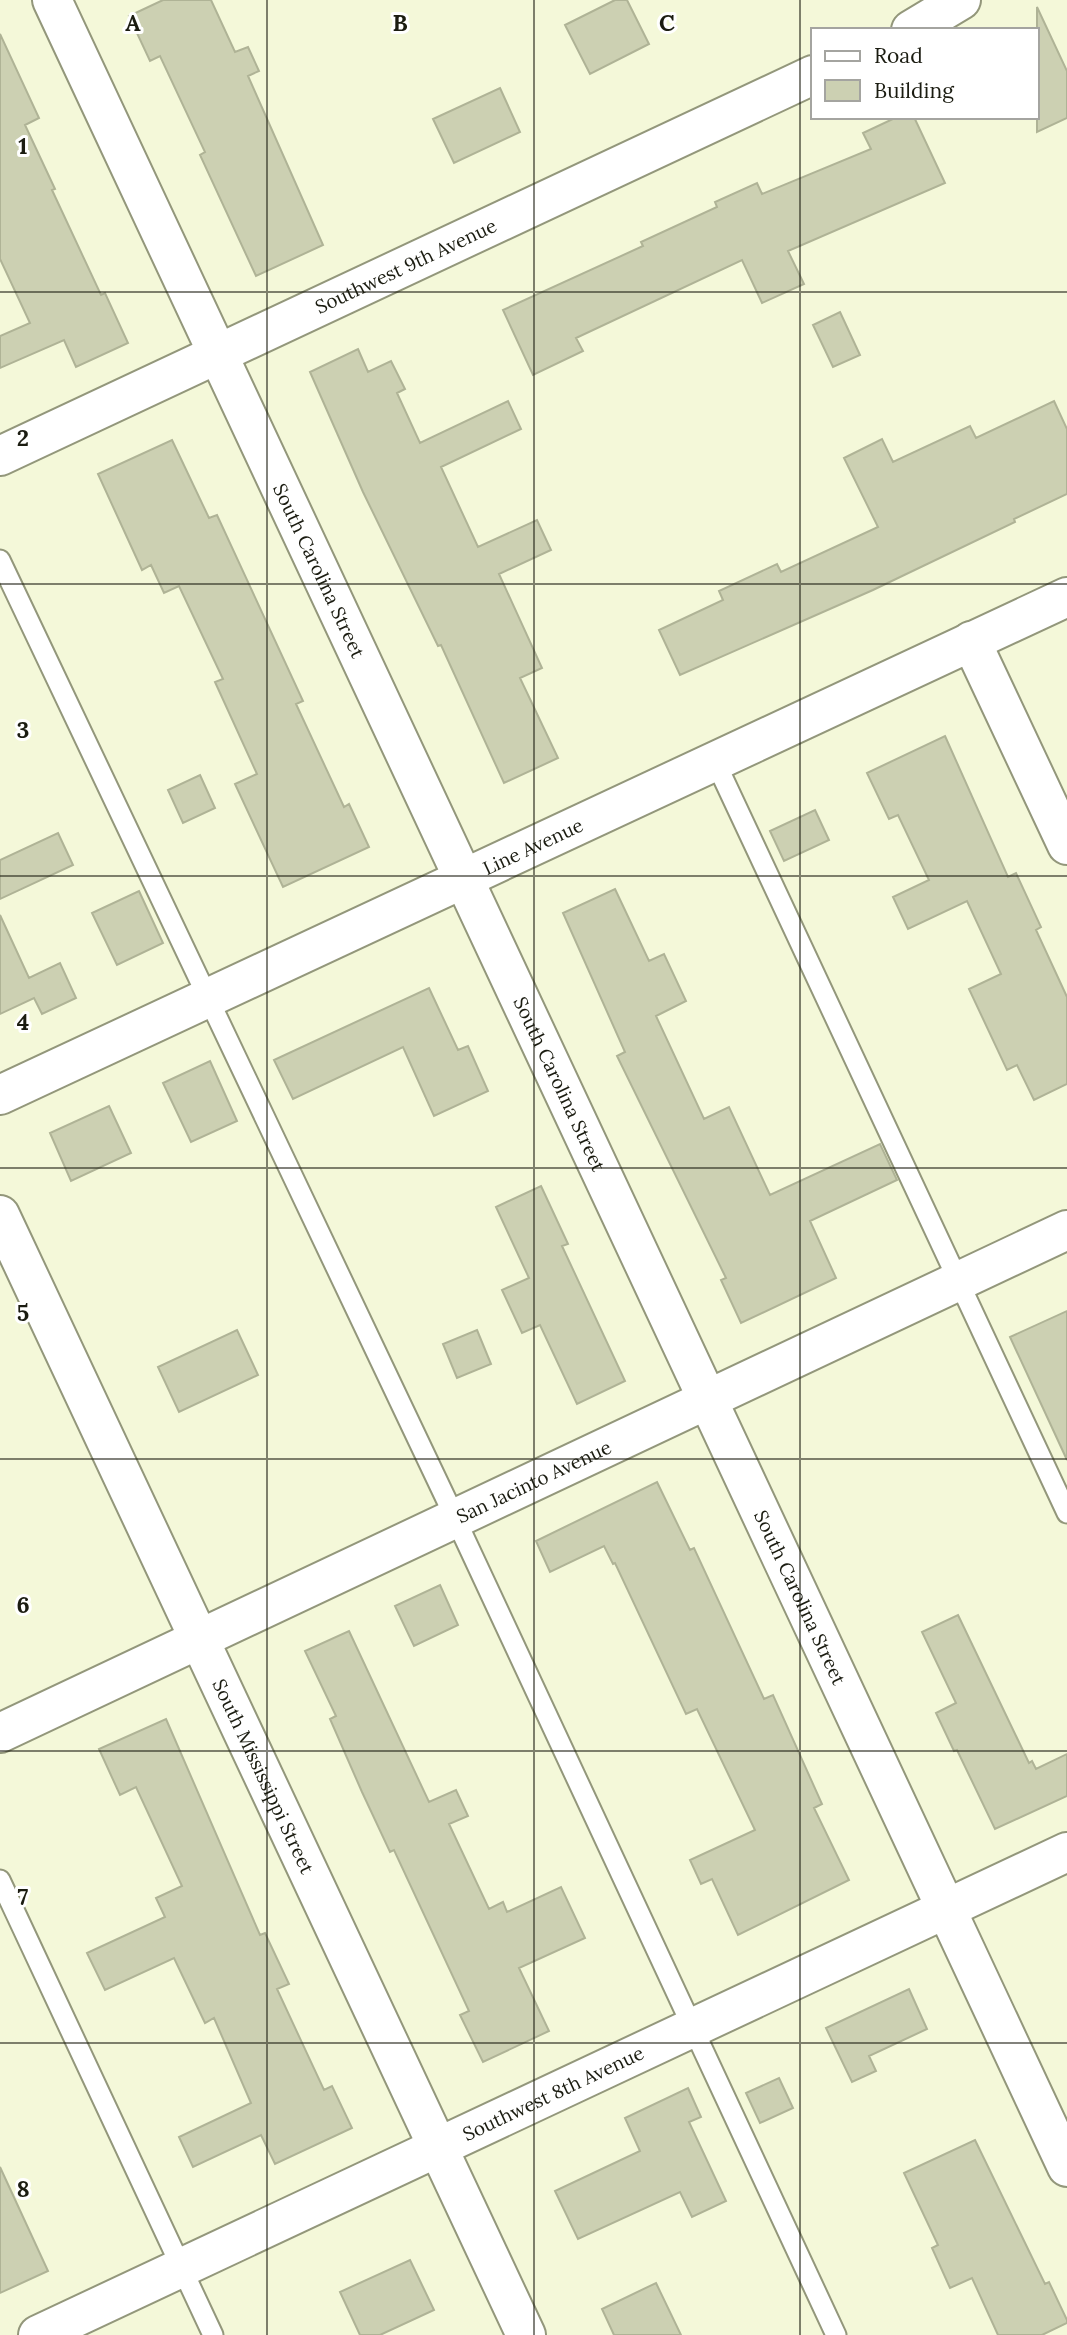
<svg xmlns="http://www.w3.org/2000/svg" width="1067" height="2335" viewBox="0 0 1067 2335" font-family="Lora,serif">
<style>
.building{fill:#ccd0b2;stroke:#afb396;stroke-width:2}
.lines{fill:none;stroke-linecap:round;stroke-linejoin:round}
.lane-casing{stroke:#93977b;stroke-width:23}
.street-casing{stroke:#93977b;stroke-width:42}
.secondary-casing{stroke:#93977b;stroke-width:42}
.lane{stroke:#fff;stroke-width:19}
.street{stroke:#fff;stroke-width:38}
.secondary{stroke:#fff;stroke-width:38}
.grid{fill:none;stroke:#1b1c11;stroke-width:2;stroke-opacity:0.55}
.labels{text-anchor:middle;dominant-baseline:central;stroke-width:6;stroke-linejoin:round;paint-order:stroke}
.street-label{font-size:19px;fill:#1b1c11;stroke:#fff}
.grid-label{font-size:23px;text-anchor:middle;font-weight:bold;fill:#1b1c11;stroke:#fff;stroke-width:6;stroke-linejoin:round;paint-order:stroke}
</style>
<rect width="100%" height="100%" fill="#f4f8d9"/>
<path class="building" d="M163,0H211L235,52L248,47L259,71L248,76L323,245L256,276L200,155L205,152L160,56L150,61L129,16Z
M615,0H627L649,44L590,74L565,25Z
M1037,7L1067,71V118L1037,132Z
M0,34L39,118L25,125L55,189L52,190L101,295L105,293L128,343L76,367L64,340L0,368V336L30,323L0,259Z
M500,88L520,132L454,163L433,119Z
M897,117H914L945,183L788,251L804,284L762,303L742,260L576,338L583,351L533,375L503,310L643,246L641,242L717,207L715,202L757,183L762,194L871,149L863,133Z
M840,312L860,355L833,367L813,325Z
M358,349L368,372L391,361L405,389L397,393L420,443L508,401L521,429L441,467L478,547L537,520L551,550L499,574L542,668L520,678L558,758L504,783L441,645L438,646L363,492L310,372Z
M1054,401L1067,429V494L1014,519L1015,522L873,590L680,675L659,630L723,600L719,591L777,564L781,572L878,527L844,458L882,439L893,462L970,426L976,438Z
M172,440L209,518L217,515L303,701L296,704L344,807L349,804L369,847L283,887L235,784L257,774L215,682L223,679L179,586L164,593L151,565L142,570L98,474Z
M945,736L1008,877L1016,873L1041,927L1036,930L1067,997V1084L1034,1100L1017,1065L1007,1070L969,989L1001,974L967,901L908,929L893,897L929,880L898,815L889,819L867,773Z
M200,775L215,808L183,823L168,790Z
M815,810L829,840L784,861L770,831Z
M58,833L73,865L0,899V860Z
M615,889L649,961L664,954L686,1001L656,1016L704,1119L729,1107L770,1195L880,1144L897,1180L810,1221L836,1278L741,1323L721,1280L726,1278L617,1056L625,1052L563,913Z
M139,891L163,943L117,965L92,913Z
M0,915L29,978L60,963L76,998L42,1014L34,998L0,1014Z
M429,988L458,1050L468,1046L488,1091L434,1116L403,1047L293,1099L274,1060Z
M210,1061L237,1121L191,1142L163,1083Z
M109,1106L131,1153L71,1181L50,1133Z
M541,1186L568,1244L562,1246L625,1381L577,1404L540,1325L522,1333L502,1290L529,1278L496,1207Z
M1067,1311V1460L1010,1337Z
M237,1330L258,1375L179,1412L158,1367Z
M477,1330L491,1364L457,1378L443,1344Z
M657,1482L690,1550L694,1548L764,1699L773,1695L822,1804L814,1808L849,1880L738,1935L712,1879L701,1884L690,1860L755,1830L697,1709L686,1714L615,1563L613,1564L604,1546L550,1572L536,1541Z
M440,1585L458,1625L414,1646L395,1606Z
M958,1615L1029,1763L1032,1761L1036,1769L1067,1754V1796L995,1829L957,1750L954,1751L936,1713L956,1703L922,1632Z
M349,1631L429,1802L456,1790L468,1816L449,1824L489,1909L503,1902L507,1912L561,1887L585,1938L519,1968L549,2031L483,2062L460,2015L469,2011L394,1850L390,1852L362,1792L330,1719L336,1716L305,1651Z
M166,1719L260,1935L265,1933L289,1984L277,1989L324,2090L332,2086L352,2128L275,2164L261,2135L193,2167L179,2137L251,2103L214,2018L205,2023L174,1958L105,1990L87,1953L165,1917L156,1898L182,1886L136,1787L120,1795L99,1749Z
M909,1989L927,2029L869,2056L876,2071L852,2082L826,2028Z
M779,2078L793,2108L760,2123L746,2093Z
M688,2088L701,2117L689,2122L726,2201L692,2217L680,2192L578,2239L555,2191L640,2151L625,2118Z
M975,2140L1045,2284L1049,2282L1067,2320V2323L1042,2335H998L972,2278L950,2288L932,2248L938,2245L904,2173Z
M0,2167L48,2271L0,2293Z
M410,2260L434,2310L380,2335H360L340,2292Z
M656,2283L681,2335H614L602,2309Z"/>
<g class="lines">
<defs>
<path id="lane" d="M0,560L456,1520L836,2335
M715,761L1067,1513
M0,1880L213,2335"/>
<g id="street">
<path id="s1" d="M52,0L1067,2167"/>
<path d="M911,30L961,0"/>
<path id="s2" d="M0,456L813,75"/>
<path d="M971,641L1067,845"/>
<path id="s3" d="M0,1215L526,2335"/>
<path id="s4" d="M0,1733L1067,1230"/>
<path id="s5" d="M38,2335L1067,1852"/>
</g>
<g id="secondary">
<path id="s6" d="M0,1095L1067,597"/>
</g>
</defs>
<use href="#lane" class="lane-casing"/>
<use href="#street" class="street-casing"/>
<use href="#secondary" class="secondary-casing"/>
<use href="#lane" class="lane"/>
<use href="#street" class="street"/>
<use href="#secondary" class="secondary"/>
</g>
<path class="grid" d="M267,0V2335M534,0V2335M800,0V2335M0,292H1067M0,584H1067M0,876H1067M0,1168H1067M0,1459H1067M0,1751H1067M0,2043H1067"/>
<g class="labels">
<g class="street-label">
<text stroke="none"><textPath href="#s2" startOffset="448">Southwest 9th Avenue</textPath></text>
<text stroke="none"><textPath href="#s1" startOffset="630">South Carolina Street</textPath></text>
<text stroke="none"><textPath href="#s6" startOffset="588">Line Avenue</textPath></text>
<text stroke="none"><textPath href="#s1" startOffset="1197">South Carolina Street</textPath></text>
<text stroke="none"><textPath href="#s4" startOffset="590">San Jacinto Avenue</textPath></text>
<text stroke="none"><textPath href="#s1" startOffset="1764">South Carolina Street</textPath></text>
<text stroke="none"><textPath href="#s3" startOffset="620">South Mississippi Street</textPath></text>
<text stroke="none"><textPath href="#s5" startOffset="569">Southwest 8th Avenue</textPath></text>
</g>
</g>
<g class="grid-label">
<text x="133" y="31">A</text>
<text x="400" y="31">B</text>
<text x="667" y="31">C</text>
<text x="23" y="154">1</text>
<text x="23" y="446">2</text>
<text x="23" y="738">3</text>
<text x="23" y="1030">4</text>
<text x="23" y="1321">5</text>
<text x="23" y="1613">6</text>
<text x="23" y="1905">7</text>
<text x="23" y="2197">8</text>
</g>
<rect x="811" y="28" width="228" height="91" fill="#ffffff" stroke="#a4a4a0" stroke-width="2"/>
<rect x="825" y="51" width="35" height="10" fill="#ffffff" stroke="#a4a4a0" stroke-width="2"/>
<text x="874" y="63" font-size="21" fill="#1b1c11">Road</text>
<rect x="825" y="80" width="35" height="21" fill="#ccd0b2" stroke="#a4a4a0" stroke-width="2"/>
<text x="874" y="98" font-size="21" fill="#1b1c11">Building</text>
</svg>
